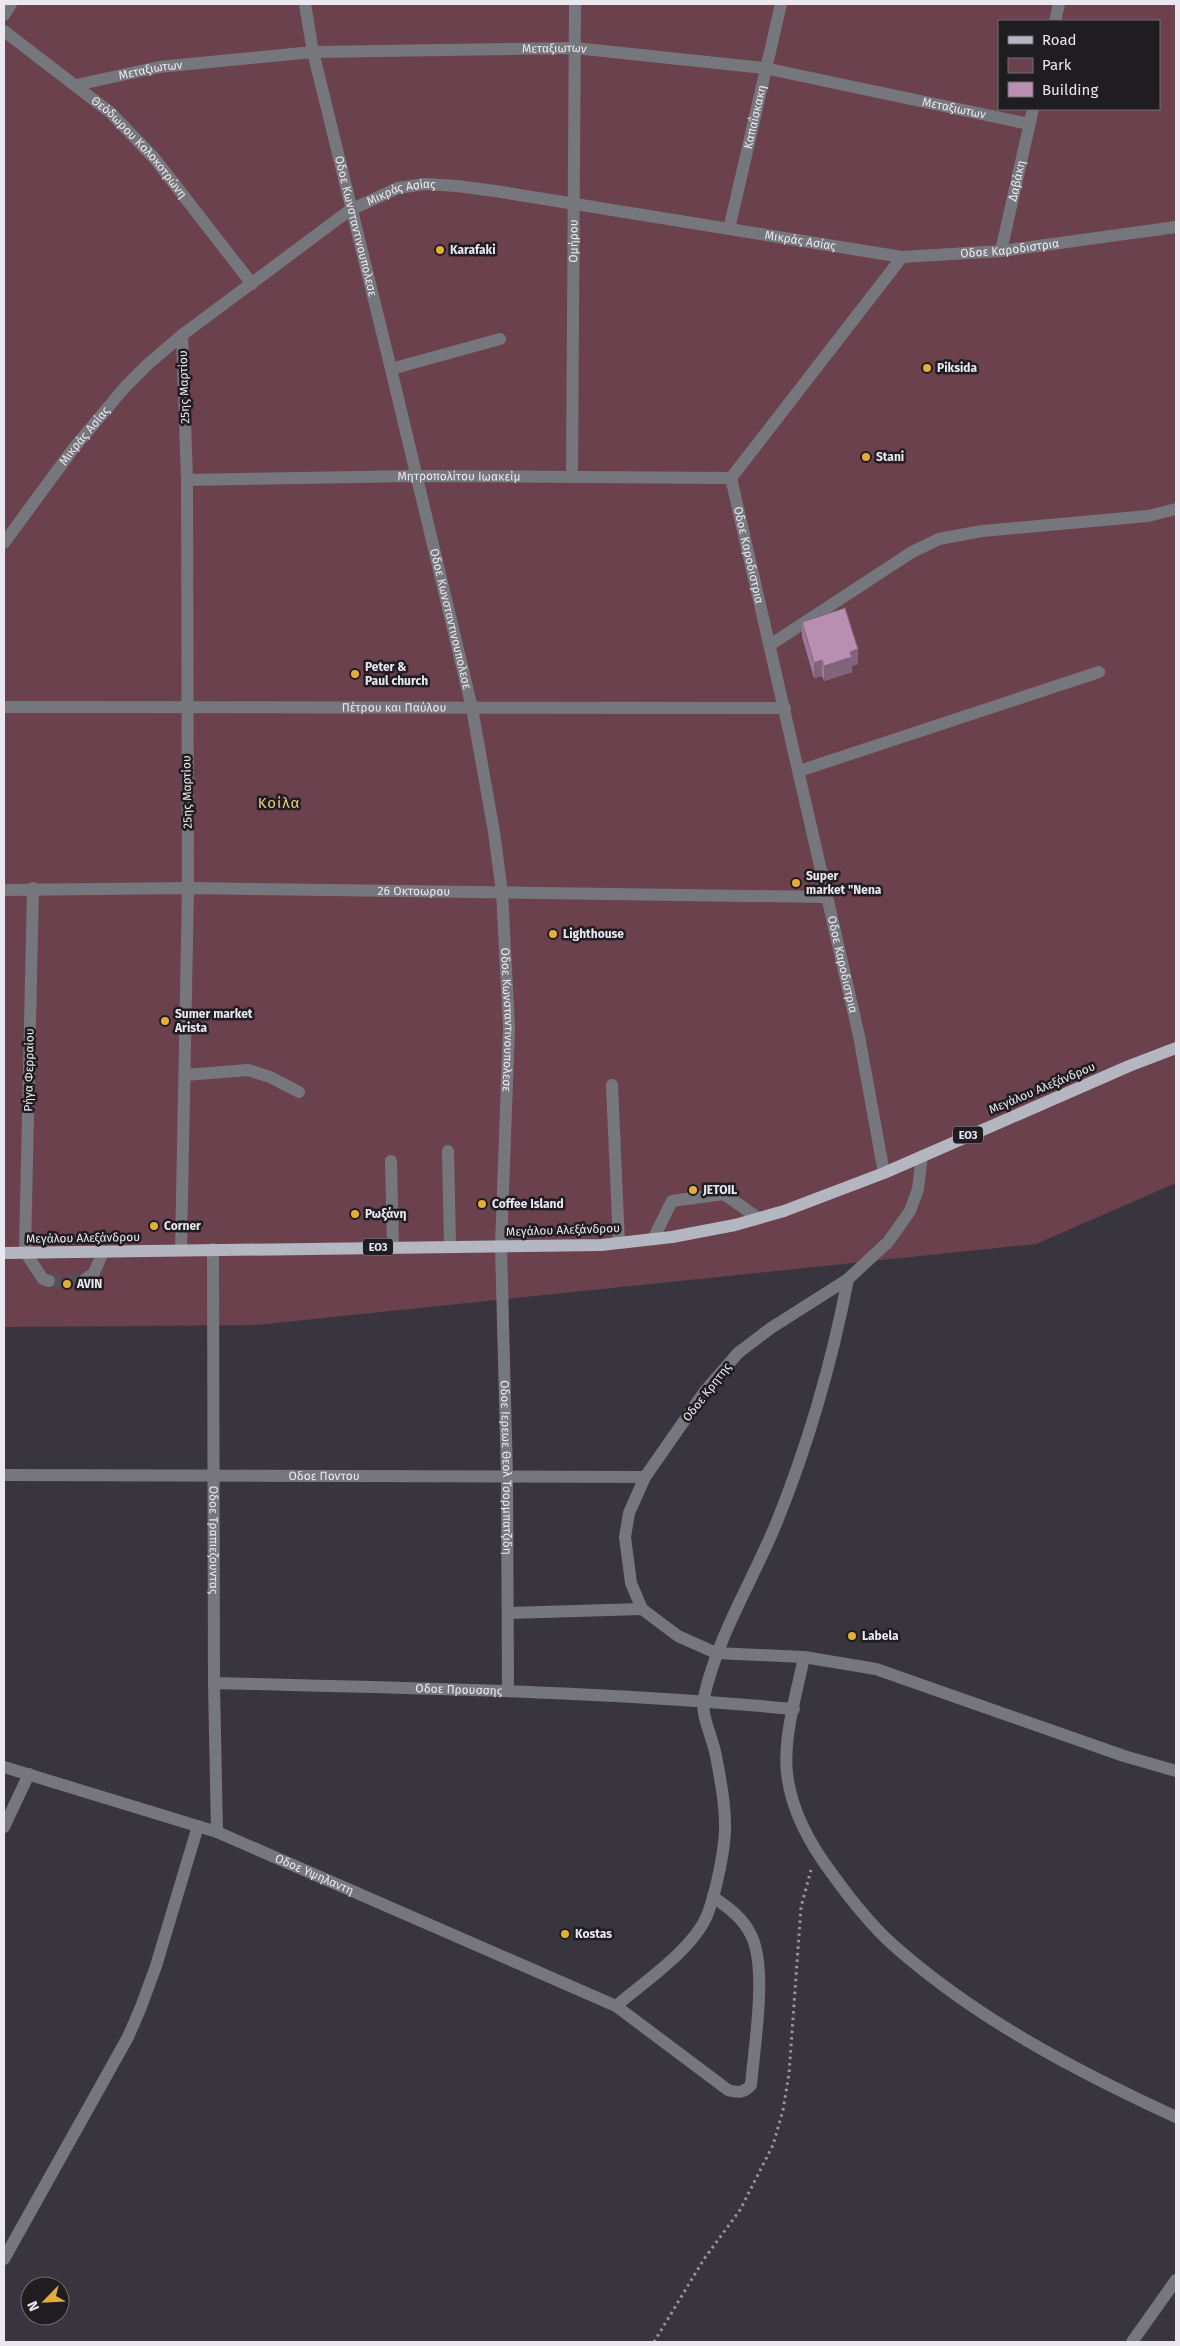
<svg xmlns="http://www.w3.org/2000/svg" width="1180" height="2346" viewBox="0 0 1180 2346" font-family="'Fira Sans',sans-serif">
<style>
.green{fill:#6c414e;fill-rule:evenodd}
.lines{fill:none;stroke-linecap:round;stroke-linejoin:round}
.minor-tunnel{stroke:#545059;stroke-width:12;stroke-dasharray:12 6;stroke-linecap:butt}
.path{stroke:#98959d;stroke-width:3;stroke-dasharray:2.5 4;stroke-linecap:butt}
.minor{stroke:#76777c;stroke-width:12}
.major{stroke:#b4b6c1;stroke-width:12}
.wall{fill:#9e7a98}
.shaded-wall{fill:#81637c}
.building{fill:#b88eb1;stroke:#81637c}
.poi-dot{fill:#e2ae34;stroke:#1f1d22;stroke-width:2}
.labels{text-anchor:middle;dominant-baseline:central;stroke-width:5;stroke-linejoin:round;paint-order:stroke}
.shield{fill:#1f1d22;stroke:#adaab1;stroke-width:1}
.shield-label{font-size:11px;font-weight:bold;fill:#eae7ee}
.street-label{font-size:12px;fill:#eae7ee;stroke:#1f1d22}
.poi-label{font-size:12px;font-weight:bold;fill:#eae7ee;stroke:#1f1d22;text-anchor:start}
.quarter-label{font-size:15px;letter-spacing:1px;fill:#eeca81;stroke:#1f1d22}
</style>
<rect width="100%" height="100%" fill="#39353f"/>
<path class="green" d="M4,4H1176V1183L1036,1244L256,1325L4,1327ZM999,21H1159V109H999Z"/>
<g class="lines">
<path class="minor-tunnel" d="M49,1281L84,1280"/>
<path class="path" d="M654,2342L704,2259L740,2210L773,2145L783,2110L789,2074L801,1907L811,1870"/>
<g class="minor">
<path id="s1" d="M305,4L313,52L391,369L472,708L494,832L502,892L509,1027L501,1246L507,1476L508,1690"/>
<path d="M4,15L11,4"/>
<path d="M1055,21L1059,4"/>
<path id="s2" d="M4,31L111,113L155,159L252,284"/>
<path id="s3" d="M76,85L159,67L313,52L575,48L764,68L1029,124"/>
<path id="s4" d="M729,229L781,4"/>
<path id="s5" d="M1001,251L1033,109"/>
<path d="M391,369L500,339"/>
<path id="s6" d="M572,477L575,4"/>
<path id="s7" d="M731,478L859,1036L884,1173"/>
<path d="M731,478L902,257"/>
<path id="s8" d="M187,480L416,476L731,478"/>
<path id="s9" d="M4,543L73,449L125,387L147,365L182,335L350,210L398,188L425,184L457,186L495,191L902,257L1001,251L1176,227"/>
<path d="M770,645L912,552L939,539L982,531L1148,516L1176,509"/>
<path id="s10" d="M4,707L785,708"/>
<path d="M799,771L1099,672"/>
<path d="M33,888L25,1252L43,1279L49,1281"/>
<path id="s11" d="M4,890L188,888L825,897"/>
<path d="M185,1075L248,1070L270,1077L299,1092"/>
<path d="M612,1085L619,1243"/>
<path d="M448,1151L450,1246"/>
<path d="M922,1156L918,1189L910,1211L888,1242L848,1279L771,1328L738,1353L705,1391L645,1477L629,1513L625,1537L631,1583L642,1609L678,1636L716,1653L804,1657L876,1669L1124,1756L1176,1771"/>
<path d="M391,1161L393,1247"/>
<path d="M653,1239L672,1201L724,1194L758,1218"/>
<path id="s12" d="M213,1249L214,1683L217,1832"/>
<path d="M181,1250L188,888L187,480L182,335"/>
<path d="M84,1280L94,1273L103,1252"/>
<path id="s13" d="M4,1475L645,1477"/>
<path d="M508,1613L642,1609"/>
<path d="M804,1657C797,1692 783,1737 787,1773C791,1811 811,1846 833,1875C851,1900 870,1924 892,1944C975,2018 1076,2071 1176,2117"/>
<path id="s14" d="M214,1683C407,1688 601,1691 794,1709"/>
<path id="s15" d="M4,1767L217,1832L616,2006L728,2090C738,2093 744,2093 751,2085C754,2047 768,1968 751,1935C743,1918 729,1908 713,1897"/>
<path d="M4,1827L29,1774"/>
<path d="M616,2006C644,1982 695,1948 708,1913C716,1891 726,1846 725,1823C725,1800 720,1778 716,1756C713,1738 700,1715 704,1697C718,1635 752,1582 776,1524C808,1445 832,1362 848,1279"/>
<path d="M4,2259L128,2037L141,2007L156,1966L198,1826"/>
<path d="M1132,2342L1176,2280"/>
</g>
<path class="major" d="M4,1253L601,1245L672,1237L735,1225L784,1211L884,1173L1129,1066L1176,1048"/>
</g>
<path class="wall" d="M802,622L858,664L852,666V672L824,681L822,676L814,678L802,637Z"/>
<path class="shaded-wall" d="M858,649V664L852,666V672L824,681V666L850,652Z
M822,660V676L814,678V663Z"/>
<path class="building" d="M845,608L858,649L850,652L852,657L824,666L822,660L814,663L802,622Z"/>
<g class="poi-dot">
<circle cx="440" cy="250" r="5"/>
<circle cx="927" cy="368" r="5"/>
<circle cx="866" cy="457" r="5"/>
<circle cx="355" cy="674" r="5"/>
<circle cx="796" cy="883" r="5"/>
<circle cx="553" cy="934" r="5"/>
<circle cx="165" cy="1021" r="5"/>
<circle cx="693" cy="1190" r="5"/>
<circle cx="482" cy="1204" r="5"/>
<circle cx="355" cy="1214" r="5"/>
<circle cx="154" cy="1226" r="5"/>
<circle cx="67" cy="1284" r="5"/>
<circle cx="852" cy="1636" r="5"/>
<circle cx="565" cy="1934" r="5"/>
</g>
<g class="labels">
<g class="shield">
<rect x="953" y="1126.5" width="30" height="17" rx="4"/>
<rect x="363" y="1238.5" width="30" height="17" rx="4"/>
</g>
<g class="shield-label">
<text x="968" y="1135">ΕΟ3</text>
<text x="378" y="1247">ΕΟ3</text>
</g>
<g class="street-label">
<text stroke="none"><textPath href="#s3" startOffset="481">Μεταξιωτων</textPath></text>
<text stroke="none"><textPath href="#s3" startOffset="76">Μεταξιωτων</textPath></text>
<text stroke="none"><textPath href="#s3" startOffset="886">Μεταξιωτων</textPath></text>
<text stroke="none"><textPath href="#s4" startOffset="115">Καπαΐσκακη</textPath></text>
<text stroke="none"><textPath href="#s2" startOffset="179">Θεόδωρου Κολοκοτρώνη</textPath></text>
<text stroke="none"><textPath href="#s5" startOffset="72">Δαβάκη</textPath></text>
<text stroke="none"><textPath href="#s9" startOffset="539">Μικράς Ασίας</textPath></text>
<text stroke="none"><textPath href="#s1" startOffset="228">Oδοε Κωνσταντινουπολεσε</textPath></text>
<text stroke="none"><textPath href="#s6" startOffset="236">Ομήρου</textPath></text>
<text stroke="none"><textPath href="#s9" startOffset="944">Μικράς Ασίας</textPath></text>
<text stroke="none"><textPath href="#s9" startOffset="1155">Oδοε Καροδιστρια</textPath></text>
<text transform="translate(184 387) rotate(-92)">25ης Μαρτίου</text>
<text stroke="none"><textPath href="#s9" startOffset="134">Μικράς Ασίας</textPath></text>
<text stroke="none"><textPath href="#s8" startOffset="272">Μητροπολίτου Ιωακείμ</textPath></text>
<text stroke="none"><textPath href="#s7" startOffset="79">Oδοε Καροδιστρια</textPath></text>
<text stroke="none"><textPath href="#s1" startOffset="632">Oδοε Κωνσταντινουπολεσε</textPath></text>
<text stroke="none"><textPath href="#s10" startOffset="390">Πέτρου και Παύλου</textPath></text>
<text transform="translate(187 792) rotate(-91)">25ης Μαρτίου</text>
<text stroke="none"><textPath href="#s11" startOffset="410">26 Οκτοωρου</textPath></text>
<text stroke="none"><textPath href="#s7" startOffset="499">Oδοε Καροδιστρια</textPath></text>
<text stroke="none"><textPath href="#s1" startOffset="1038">Oδοε Κωνσταντινουπολεσε</textPath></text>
<text transform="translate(29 1070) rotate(-89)">Ρήγα Φερραίου</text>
<text transform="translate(1042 1088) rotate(-23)">Μεγάλου Αλεξάνδρου</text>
<text transform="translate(563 1230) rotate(-2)">Μεγάλου Αλεξάνδρου</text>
<text transform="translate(83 1238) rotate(-1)">Μεγάλου Αλεξάνδρου</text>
<text transform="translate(707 1392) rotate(-52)">Oδοε Κρητης</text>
<text stroke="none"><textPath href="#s1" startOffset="1486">Oδοε Ιερεωε Θεολ Τσορμπατζιδη</textPath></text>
<text stroke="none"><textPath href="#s13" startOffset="320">Oδοε Ποντου</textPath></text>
<text stroke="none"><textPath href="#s12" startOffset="291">Oδοε Τραπιεζουντας</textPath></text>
<text stroke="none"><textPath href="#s14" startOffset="245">Oδοε Προυσσης</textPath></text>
<text stroke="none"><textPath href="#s15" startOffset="329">Oδοε Υψηλαντη</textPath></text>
</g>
<g class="poi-label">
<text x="450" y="250">Karafaki</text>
<text x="937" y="368">Piksida</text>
<text x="876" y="457">Stani</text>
<text x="365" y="667">Peter &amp;<tspan x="365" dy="14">Paul church</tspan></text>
<text x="806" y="876">Super<tspan x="806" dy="14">market "Nena</tspan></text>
<text x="563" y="934">Lighthouse</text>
<text x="175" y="1014">Sumer market<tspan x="175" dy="14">Arista</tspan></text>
<text x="703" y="1190">JETOIL</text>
<text x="492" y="1204">Coffee Island</text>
<text x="365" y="1214">Ρωξάνη</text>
<text x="164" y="1226">Corner</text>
<text x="77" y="1284">AVIN</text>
<text x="862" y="1636">Labela</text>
<text x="575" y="1934">Kostas</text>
</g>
<g class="quarter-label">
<text x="279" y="803">Κοίλα</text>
</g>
</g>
<rect width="1180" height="2346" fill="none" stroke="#eae7ee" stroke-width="10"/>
<rect x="998" y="20" width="162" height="90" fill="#1f1d22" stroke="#706e74"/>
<rect x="1008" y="36" width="25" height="8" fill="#b4b6c1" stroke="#706e74"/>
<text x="1042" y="45" font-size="15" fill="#eae7ee">Road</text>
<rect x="1008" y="58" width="25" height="15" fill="#6c414e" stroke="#706e74"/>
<text x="1042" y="70" font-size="15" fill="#eae7ee">Park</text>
<rect x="1008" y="82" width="25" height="15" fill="#b88eb1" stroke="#706e74"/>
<text x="1042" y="95" font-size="15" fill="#eae7ee">Building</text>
<g transform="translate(45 2301) rotate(246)"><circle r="24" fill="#1f1d22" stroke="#706e74"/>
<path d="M0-4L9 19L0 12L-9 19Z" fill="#e2ae34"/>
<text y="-8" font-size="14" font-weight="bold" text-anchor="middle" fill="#eae7ee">N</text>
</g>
</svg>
